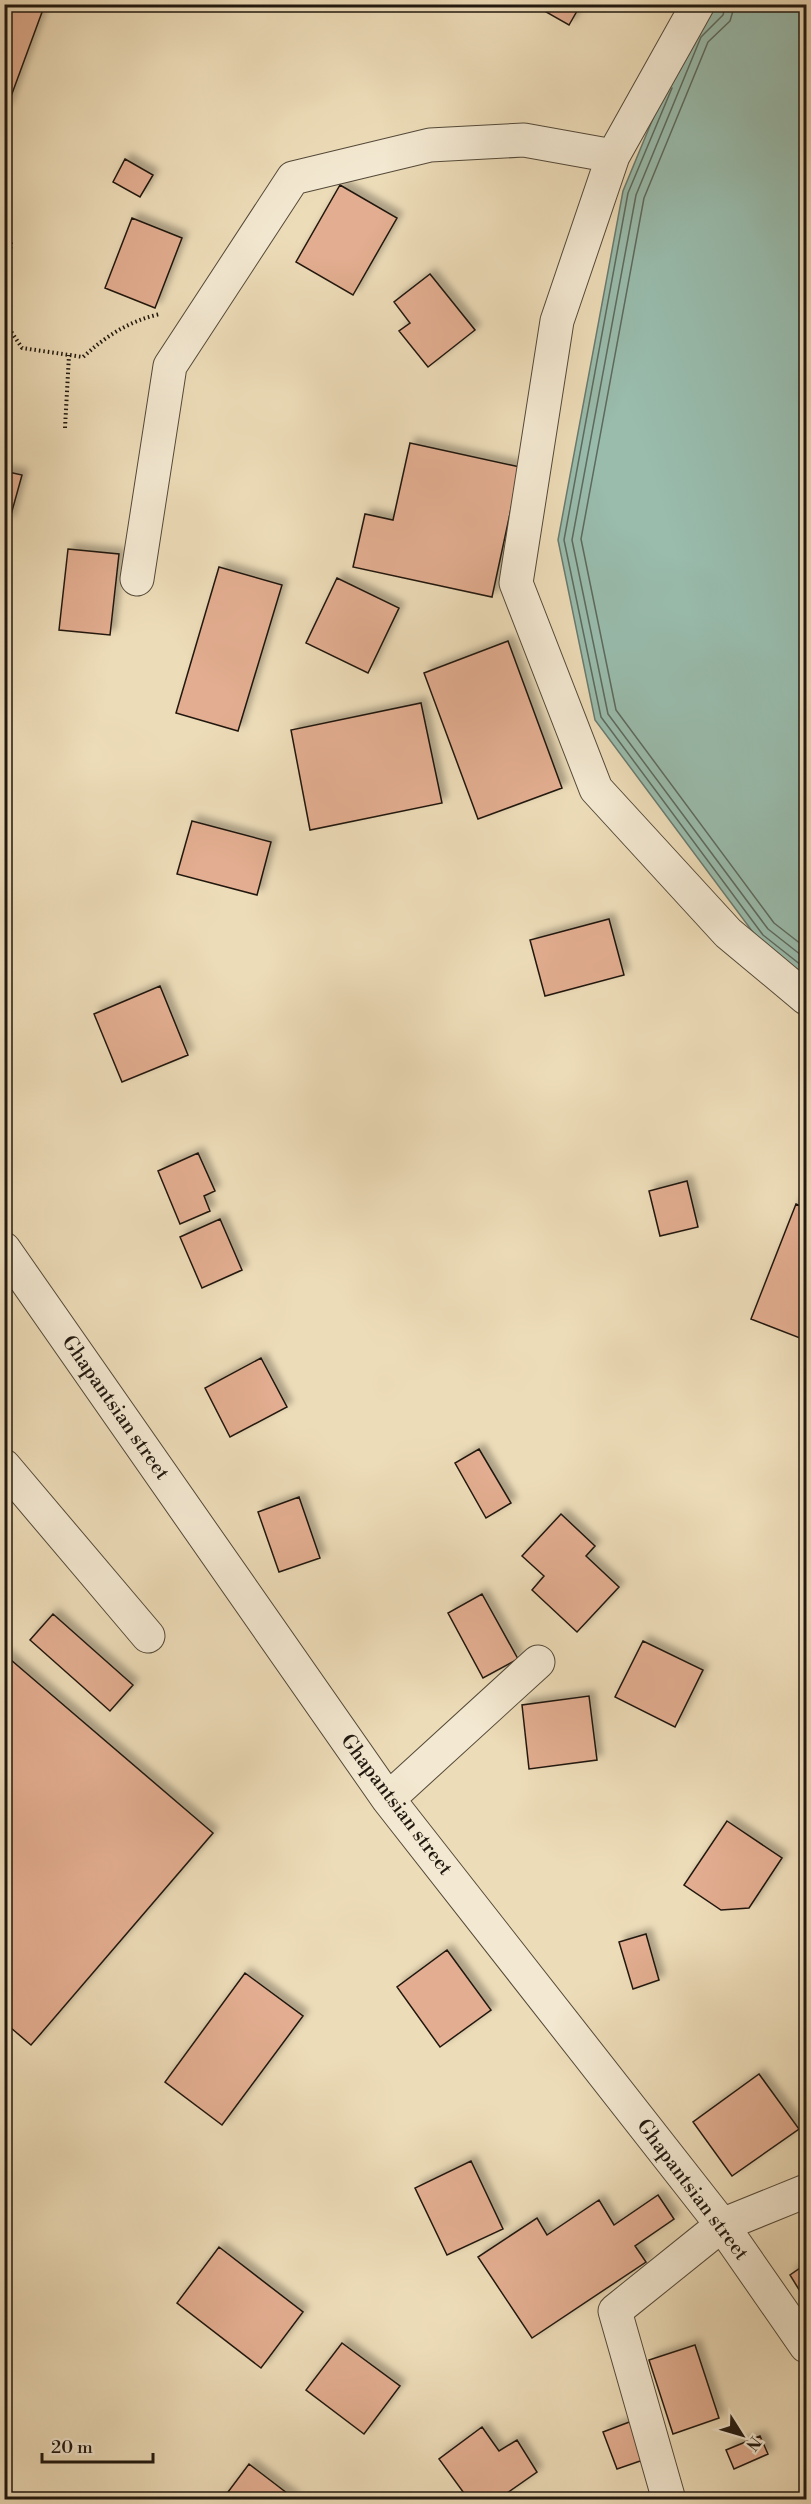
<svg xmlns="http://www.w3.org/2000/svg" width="811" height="2504" viewBox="0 0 811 2504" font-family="'Libre Bodoni',serif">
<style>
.water{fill:#99bcad;stroke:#697a6e;stroke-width:1.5}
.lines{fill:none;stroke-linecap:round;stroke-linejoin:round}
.shore{stroke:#5c6a5e;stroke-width:1.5}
.building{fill:#e2ad90;stroke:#20180f;stroke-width:1.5;filter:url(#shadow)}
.minor-casing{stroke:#534939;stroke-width:35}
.path{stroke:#20180f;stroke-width:4;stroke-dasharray:1.5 3;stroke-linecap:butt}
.minor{stroke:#f3e8d1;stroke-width:33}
.labels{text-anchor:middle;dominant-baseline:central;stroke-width:6;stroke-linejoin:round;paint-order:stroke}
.street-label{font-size:20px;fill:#20180f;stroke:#f3e8d1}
</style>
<defs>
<filter id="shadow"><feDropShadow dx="5.5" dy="-5.5" stdDeviation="3" flood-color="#0004"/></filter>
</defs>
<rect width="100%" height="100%" fill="#eddcb8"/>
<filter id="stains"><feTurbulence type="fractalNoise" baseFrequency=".00333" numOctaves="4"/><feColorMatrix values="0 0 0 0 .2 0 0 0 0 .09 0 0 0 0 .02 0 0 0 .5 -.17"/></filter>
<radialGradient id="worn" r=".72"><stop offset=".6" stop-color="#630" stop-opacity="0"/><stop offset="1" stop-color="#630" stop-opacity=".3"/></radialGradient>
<path class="water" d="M714,5H806V977L758,939L595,720L558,540L623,191L690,29Z"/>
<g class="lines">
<path class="shore" d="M726,4L723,15L701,37L636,195L572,540L608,714L768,929L806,959
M735,4L730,21L708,42L644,198L581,539L616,710L774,923L806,948
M672,88L628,193L564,540L601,717L763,935L806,969"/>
</g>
<path class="building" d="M4,4H45L6,110L4,109Z
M540,4H581L569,25L539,8Z
M125,159L153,175L140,197L113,182Z
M340,185L397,218L353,295L296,262Z
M132,218L182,238L155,308L105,288Z
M430,274L475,330L428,367L399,331L410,323L394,302Z
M410,443L520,467L492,597L353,567L365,514L393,520Z
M4,471L22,475L9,522L4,521Z
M68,549L119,554L110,635L59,630Z
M219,567L282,585L238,731L176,713Z
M337,578L399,608L368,673L306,643Z
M508,641L562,788L478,819L424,673Z
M421,703L442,803L310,830L291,730Z
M192,821L271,842L257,895L177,874Z
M609,919L624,975L545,996L530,940Z
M160,986L188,1055L122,1082L94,1014Z
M198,1153L215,1191L204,1196L210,1211L180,1224L158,1171Z
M687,1181L698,1227L660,1236L649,1191Z
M796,1204L806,1209L805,1340L751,1319Z
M220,1219L242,1270L202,1288L180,1237Z
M261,1358L287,1407L230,1437L205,1388Z
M479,1449L511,1503L486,1518L455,1463Z
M299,1497L320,1558L279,1572L258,1512Z
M561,1514L595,1546L586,1556L619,1587L577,1632L532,1590L544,1576L522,1556Z
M482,1594L518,1659L483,1678L448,1613Z
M53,1614L133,1685L110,1711L30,1640Z
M643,1641L703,1670L675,1727L615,1697Z
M4,1654L213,1833L31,2045L4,2022Z
M589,1696L597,1760L529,1769L522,1705Z
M727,1821L782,1858L749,1908L721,1910L684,1885Z
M646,1934L659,1980L633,1989L619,1942Z
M447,1950L491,2010L440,2047L397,1987Z
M245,1973L303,2016L222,2125L165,2082Z
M759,2074L799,2129L732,2176L693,2122Z
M471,2161L503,2229L447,2255L415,2188Z
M658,2195L674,2219L635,2246L646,2262L532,2338L478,2257L537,2218L547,2235L599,2200L614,2225Z
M219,2247L303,2312L261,2368L177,2303Z
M806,2264V2301L790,2275Z
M342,2343L400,2386L364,2434L306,2390Z
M695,2345L719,2418L673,2434L649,2360Z
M632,2421L646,2459L617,2469L603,2432Z
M482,2427L499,2451L517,2440L537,2472L497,2500H469L439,2459Z
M760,2436L768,2454L734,2469L726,2450Z
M249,2464L296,2500H222Z"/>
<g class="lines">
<defs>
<path id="minor" d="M698,4L613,156L557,321L516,583L596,789L728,933L806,998
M137,579L170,366L293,178L430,145L524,140L613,156
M4,1249L388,1799L722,2225L806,2346
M4,1466L148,1636
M388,1799L538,1662
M669,2500L615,2311L722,2225L806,2191"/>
</defs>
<use href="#minor" class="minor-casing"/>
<path class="path" d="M4,237L11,242L4,315
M4,321L22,348L83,357C106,336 129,321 160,314
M65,428L69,355"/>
<use href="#minor" class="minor"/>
</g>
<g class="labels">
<g class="street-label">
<text transform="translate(115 1408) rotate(55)">Ghapantsian street</text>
<text transform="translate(396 1805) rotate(53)">Ghapantsian street</text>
<text transform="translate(692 2190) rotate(53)">Ghapantsian street</text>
</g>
</g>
<rect width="811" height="2504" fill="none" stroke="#eddcb8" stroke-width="24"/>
<rect x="6" y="6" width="799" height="2492" fill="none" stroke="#20180f" stroke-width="3"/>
<rect x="12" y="12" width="787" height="2480" fill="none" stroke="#20180f" stroke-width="1.5"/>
<g transform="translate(742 2435) rotate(127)" stroke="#f3e8d1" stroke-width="4.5" paint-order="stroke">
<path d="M0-4.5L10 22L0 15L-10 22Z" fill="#20180f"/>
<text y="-9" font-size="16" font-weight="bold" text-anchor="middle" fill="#20180f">N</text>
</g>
<path d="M42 2453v9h111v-9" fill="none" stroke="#20180f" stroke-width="3"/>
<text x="51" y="2453" font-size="18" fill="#20180f" stroke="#f3e8d1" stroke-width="4.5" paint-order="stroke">20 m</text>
<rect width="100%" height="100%" filter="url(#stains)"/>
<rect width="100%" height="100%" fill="url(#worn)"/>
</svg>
